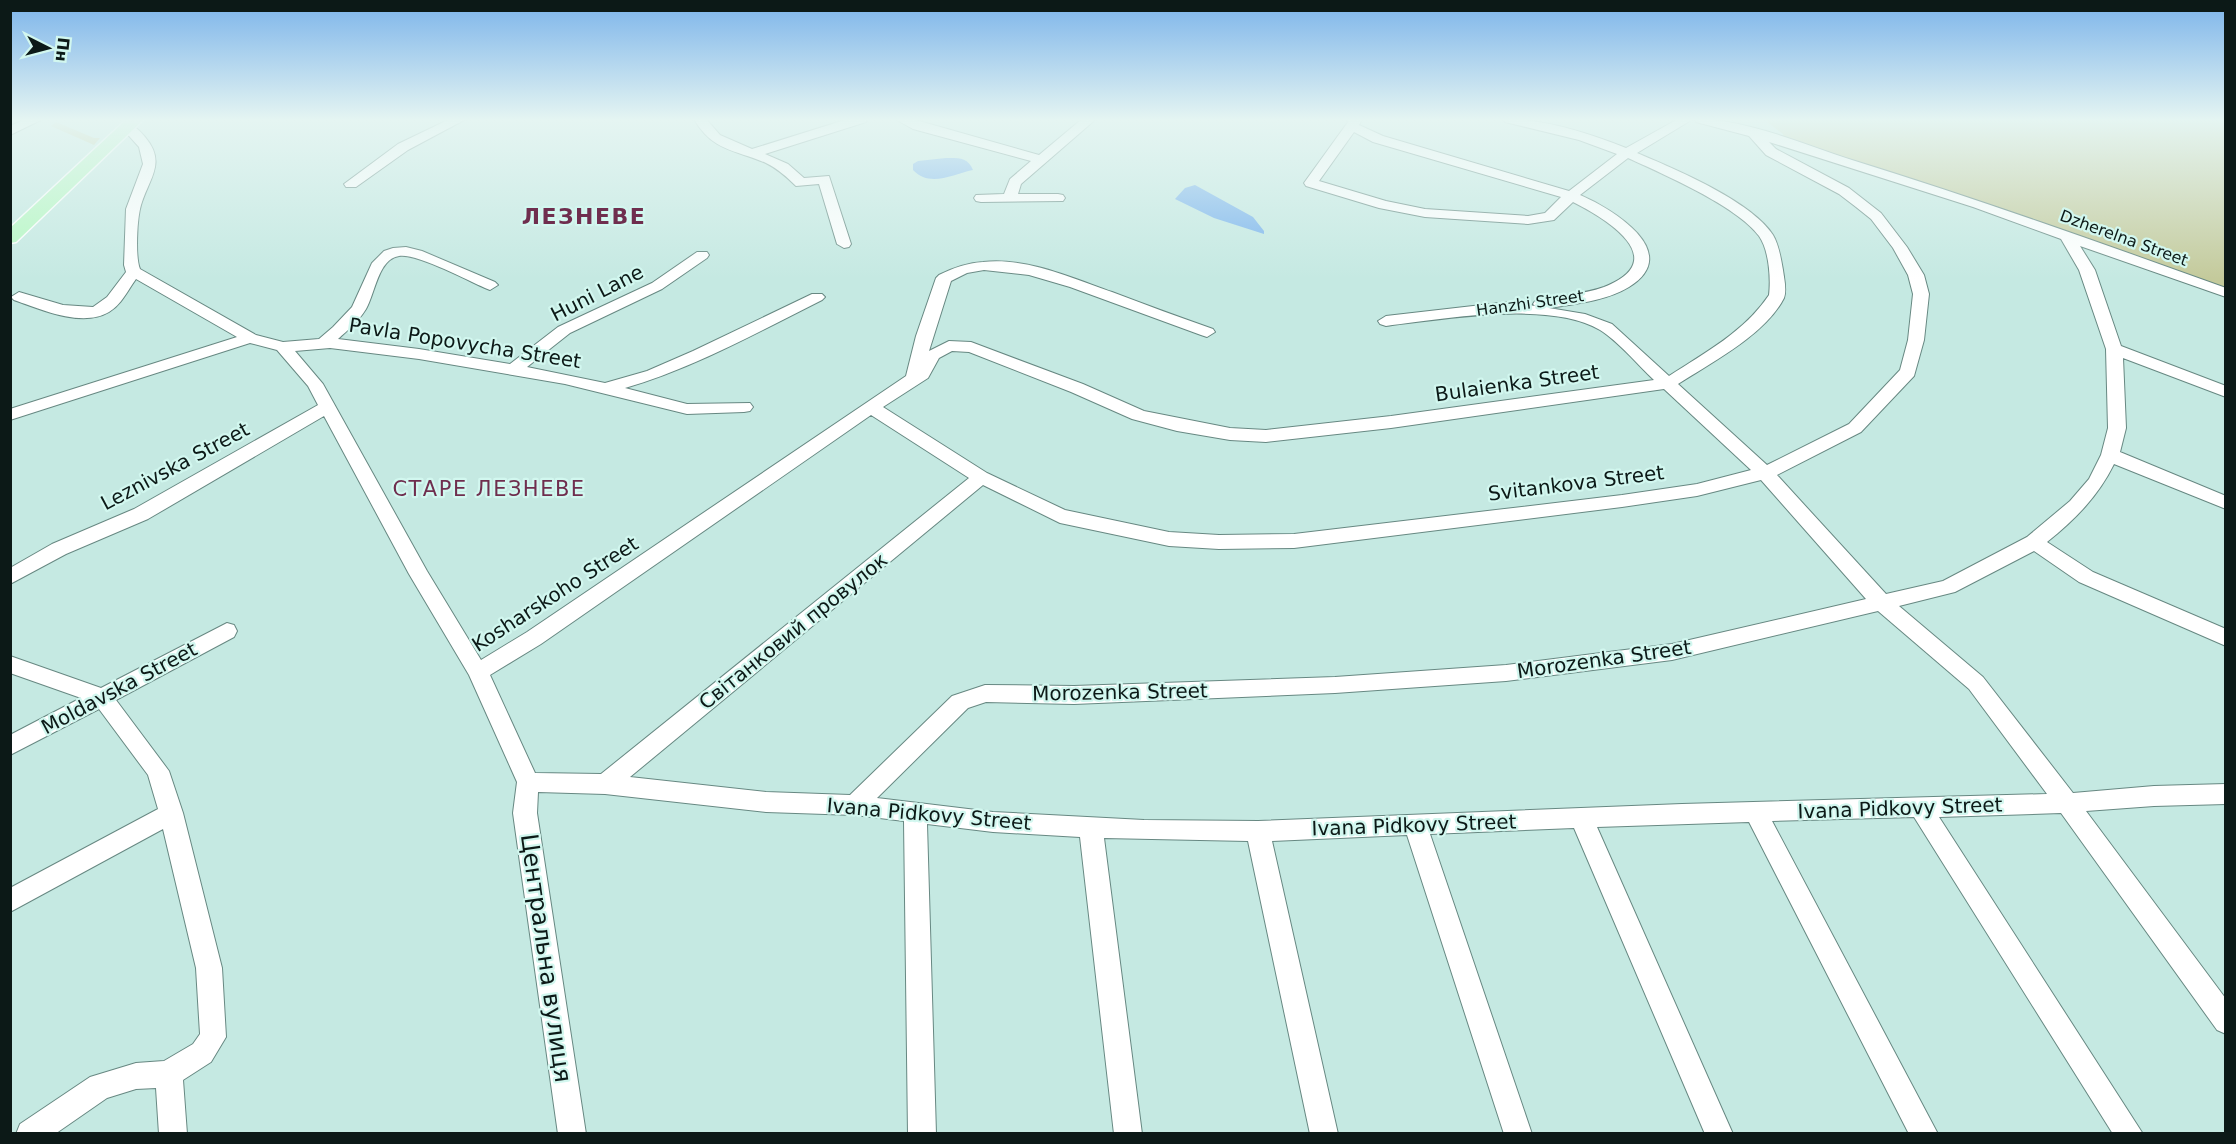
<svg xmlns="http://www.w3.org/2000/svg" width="2236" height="1144" viewBox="0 0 2236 1144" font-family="'DejaVu Sans',sans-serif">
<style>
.green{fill:#c4ca9b}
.water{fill:#7ab3ed}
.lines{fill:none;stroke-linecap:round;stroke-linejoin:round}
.minor-casing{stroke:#678882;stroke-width:2}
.major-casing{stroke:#fff;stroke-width:3}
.minor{fill:#fff;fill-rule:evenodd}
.major{fill:#b5f8c1;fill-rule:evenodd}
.labels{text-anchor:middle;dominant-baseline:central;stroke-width:4.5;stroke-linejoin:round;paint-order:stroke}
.far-street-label{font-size:16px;fill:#0c1917;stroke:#d2f7ef}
.street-label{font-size:20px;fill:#0c1917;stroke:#d2f7ef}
.neighbourhood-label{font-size:21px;letter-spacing:1.5px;fill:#6f2e4e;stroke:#d2f7ef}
.far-district-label{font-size:22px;font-weight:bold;letter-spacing:1.5px;fill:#6f2e4e;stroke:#d2f7ef}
.near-street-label{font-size:24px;fill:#0c1917;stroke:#d2f7ef}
</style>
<rect width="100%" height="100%" fill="#c5e9e2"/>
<path class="green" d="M1763,119H2225V293L1784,141L1783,134Z
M56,122L94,138H100L94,145L51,126Z"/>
<path class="water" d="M946,158C958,158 968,157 973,170C953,174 930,188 913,170V164L918,161Z
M1195,185L1253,217L1264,231V234L1214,218L1175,199L1185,188Z"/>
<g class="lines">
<defs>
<path id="minor" d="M26,119H43L10,135V126Z
M450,119H466L408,150L356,187H346L344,184L398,144Z
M694,119H706L720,135L752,149L848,119H867L866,122L765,154L788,164L804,178L829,176L851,244L849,247L844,248L837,244L819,184L796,186C787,177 778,169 766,163C736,150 712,151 694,119Z
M895,119H912L1039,155L1082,119H1096L1021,184L1018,194H1058L1063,195L1065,198L1063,201L981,202L976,201L974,198L976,195L1004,194L1010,179L1031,161L913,129Z
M1346,119H1362L1359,125L1383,136L1569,191L1617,154L1579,140L1505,122L1504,119C1545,119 1588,133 1626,148L1678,119H1693L1637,153C1675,169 1751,201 1773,235C1779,245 1781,259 1783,270C1784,278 1787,290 1784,298C1766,334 1711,363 1678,384L1767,465L1849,424L1900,370L1908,340L1913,294L1908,275L1893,248L1871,219L1856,207L1839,194L1766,155L1749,136L1696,122L1695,119C1747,119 1802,144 1852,160C1978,199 2101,243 2226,288V297L2080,246L2095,270L2121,346L2226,386V397L2123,358L2126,428L2120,452L2226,496V509L2114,464C2098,496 2076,519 2047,542L2093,572L2226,629V646L2079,582L2034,551L1955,592L1899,606L1983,677L2073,793L2154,786L2226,784V804L2154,806L2086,811L2226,999V1034L2217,1030L2061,813L1939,817L2143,1134H2113L1914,817L1772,821L1938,1134H1909L1749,822L1597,827L1733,1134H1705L1574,828L1430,834L1532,1134H1504L1407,835L1272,841L1338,1134H1310L1248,841L1104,838L1142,1134H1114L1080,837L993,832L927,824L936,1134H908L904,821L855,815L766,812L605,794L538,792L537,813L586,1134H558L513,813L517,782L469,675L409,574L324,416L148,519L66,554L10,584V568L52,544L134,509L318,405L308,386L277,350L250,343L10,420V409L237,337L136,279C128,290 121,305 109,312C82,328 40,309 14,300L11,297L19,292L63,305L93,307L107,297L126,272L124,265L126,209L143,164L139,147L121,127L127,123C134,125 140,131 145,137C167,163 149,178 141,205C137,218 135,257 140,269L256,335L283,342L319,339L333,327L352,307L372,263L384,251L393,248L406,247L422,251L495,282L498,285L490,290L485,288C467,280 416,253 399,256C378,259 375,294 366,309C359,321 348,330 338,339L419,349L510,364L558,327L652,283L697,252H707L709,255L707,258L662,289L570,333L527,367L605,383L647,371L693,351L812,294H822L825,297L822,300C758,332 694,368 625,388L687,404L750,403L753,407L750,411L744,412L687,414L565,384L419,359L330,348L295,351L323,384L427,571L481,660L527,632L906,376L916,336L936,278L939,275C953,268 967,263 983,262C1026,257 1072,278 1112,292C1146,305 1179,317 1213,329L1215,332L1207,337L1201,335L1070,287L1029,275L984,270L967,273L951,281L929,351L949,341L971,342L1083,384L1144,411L1230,428L1266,430L1391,416L1654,380C1638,365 1618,341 1600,330C1550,300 1442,319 1386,326L1380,324L1378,321L1386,316L1508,302L1535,306L1533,304L1535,301C1558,295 1582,295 1604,287C1673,260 1607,219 1573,202L1554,220L1528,224L1425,217L1379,208L1306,186L1304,183L1348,122ZM1354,132L1373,142L1561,197L1545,213L1528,216L1425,209L1386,201L1319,181ZM1769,142L1973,207L2061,239L2079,270L2106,349L2108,428L2101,455L2089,479L2070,501L2027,537L1943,581L1886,594L1777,475L1861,432L1914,376L1924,340L1929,294L1924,275L1907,247L1881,213L1849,188L1776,149ZM1628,158C1663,174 1737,206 1759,236C1769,250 1771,278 1769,295C1744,332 1706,352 1669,376L1612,324L1585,314L1549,308C1575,304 1606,301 1629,287C1684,253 1613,209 1580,195ZM952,351L969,352L1071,392L1132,419L1177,431L1230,440L1266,442L1391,428L1664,389L1751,470L1697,484L1622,495L1294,534L1219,535L1169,532L1065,510L987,473L883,407L928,378L939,358ZM871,415L969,478L601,774L535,773L490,675L541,644ZM1761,480L1866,599L1672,644L1506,665L1335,677L1074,686L985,685L952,696L850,795L766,792L630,777L983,485L1060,523L1169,546L1219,549L1294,548L1622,507L1697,496ZM1878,611L1969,689L2047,794L1682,804L1258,821L1144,820L993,812L877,798L968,708L986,702L1074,704L1335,693L1506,681L1672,660Z
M227,623L234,625L237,631L234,637L116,700L169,771L183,813L222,968L226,1037L211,1062L183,1080L187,1134H159L156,1088L136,1089L107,1098L55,1134H16L20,1124L90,1077L136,1063L164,1061L193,1044L200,1034L196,968L163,829L10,912V888L158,809L148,775L99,709L10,755V735L81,698L10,673V656L101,688Z"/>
<path id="major" d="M127,119H144L16,242L10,243V228Z"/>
</defs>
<use href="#minor" class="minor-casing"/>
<use href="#major" class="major-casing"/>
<use href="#minor" class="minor"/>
<use href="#major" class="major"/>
</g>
<linearGradient id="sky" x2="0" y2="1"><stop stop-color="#7cb4ea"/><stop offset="0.43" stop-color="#e5f5f2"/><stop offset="1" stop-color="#e5f5f2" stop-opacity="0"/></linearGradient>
<rect width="2236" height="279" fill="url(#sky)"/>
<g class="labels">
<g class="far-street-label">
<text transform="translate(2124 238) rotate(20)">Dzherelna Street</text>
<text transform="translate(1530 303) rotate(-8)">Hanzhi Street</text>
</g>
<g class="street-label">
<text transform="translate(597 293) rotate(-27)">Huni Lane</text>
<text transform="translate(465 343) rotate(9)">Pavla Popovycha Street</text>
<text transform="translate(1517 383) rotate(-8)">Bulaienka Street</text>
<text transform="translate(175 466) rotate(-28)">Leznivska Street</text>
<text transform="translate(1576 483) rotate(-7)">Svitankova Street</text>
<text transform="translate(555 594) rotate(-33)">Kosharskoho Street</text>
<text transform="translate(793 631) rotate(-39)">Світанковий провулок</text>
<text transform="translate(1604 659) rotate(-8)">Morozenka Street</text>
<text transform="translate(119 688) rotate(-28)">Moldavska Street</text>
<text transform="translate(1120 692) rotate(-1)">Morozenka Street</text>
<text transform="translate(1900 808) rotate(-2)">Ivana Pidkovy Street</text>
<text transform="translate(929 814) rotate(5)">Ivana Pidkovy Street</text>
<text transform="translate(1414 825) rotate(-2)">Ivana Pidkovy Street</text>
</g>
<g class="neighbourhood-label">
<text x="489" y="489">СТАРЕ ЛЕЗНЕВЕ</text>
</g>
<g class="far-district-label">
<text x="584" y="216">ЛЕЗНЕВЕ</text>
</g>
<g class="near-street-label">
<text transform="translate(546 958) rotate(82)">Центральна вулиця</text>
</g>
</g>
<rect width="2236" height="1144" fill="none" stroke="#0c1917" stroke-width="24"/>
<g transform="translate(48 48) rotate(96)" stroke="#d2f7ef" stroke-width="4.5" paint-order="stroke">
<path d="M0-4.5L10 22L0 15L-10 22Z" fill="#0c1917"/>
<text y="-9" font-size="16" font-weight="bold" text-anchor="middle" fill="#0c1917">Пн</text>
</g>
</svg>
